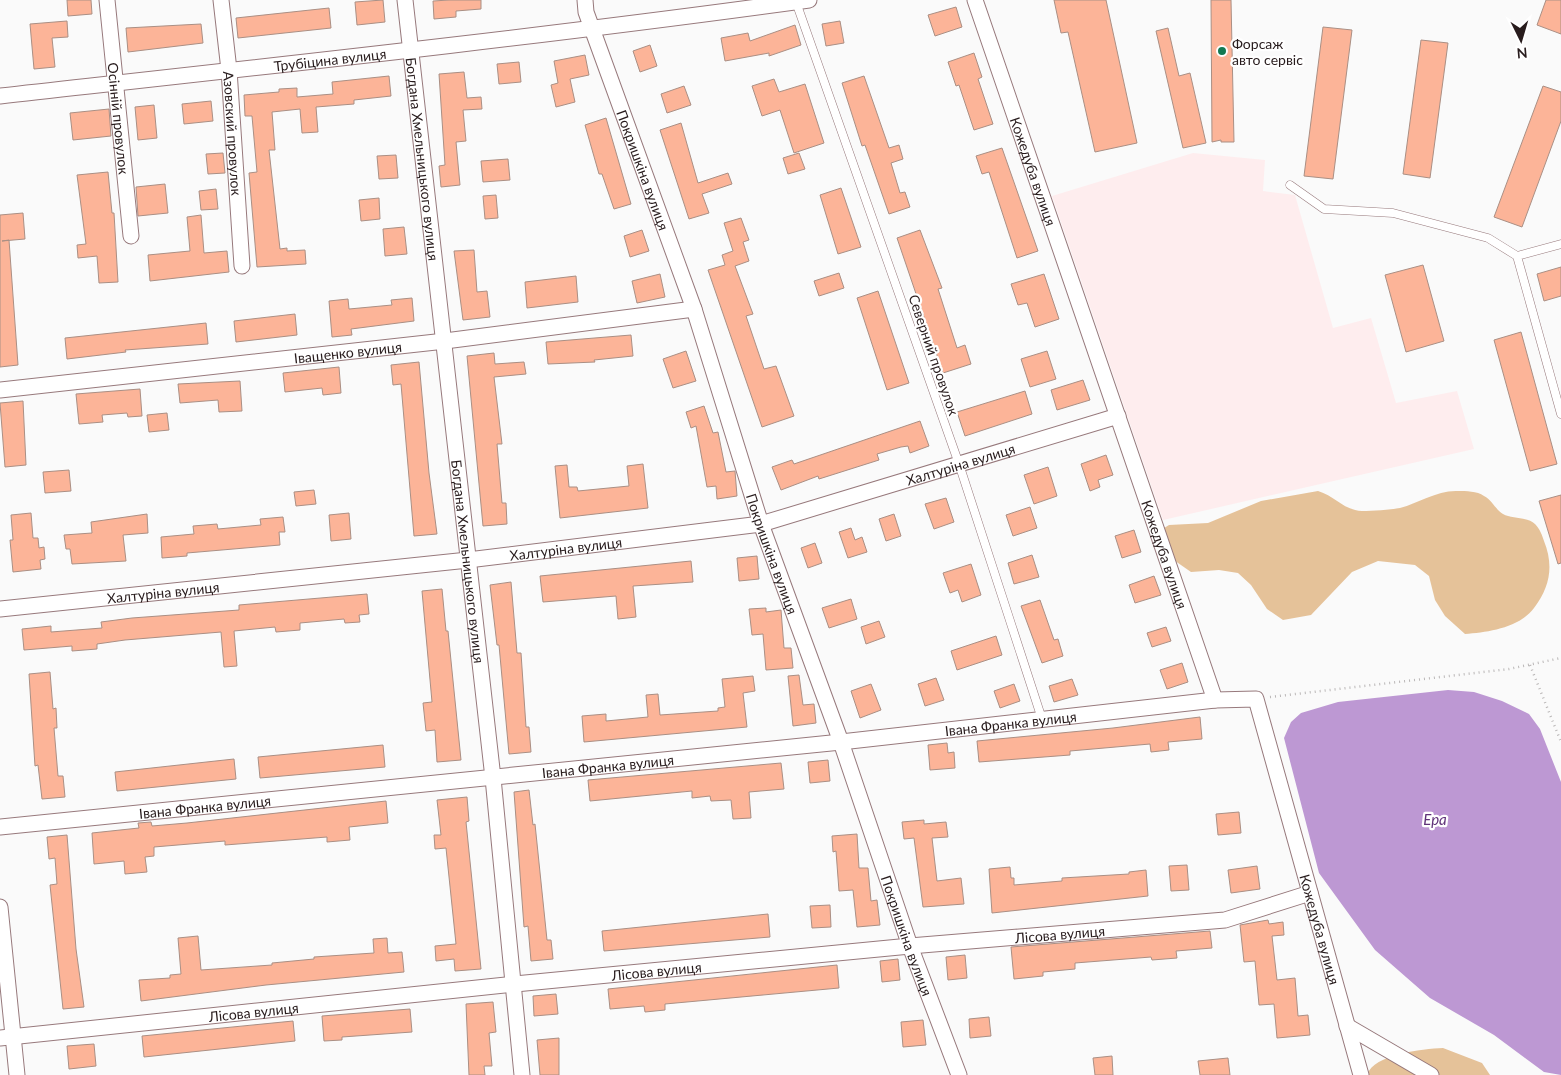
<svg xmlns="http://www.w3.org/2000/svg" width="1561" height="1075" viewBox="0 0 1561 1075" font-family="Lato,sans-serif">
<style>
.built{fill:#feedee}
.green{fill:#e5c299}
.water{fill:#bd98d3}
.building{fill:#fcb498;stroke:#aa8f84}
.lines{fill:none;stroke-linecap:round;stroke-linejoin:round}
.service-casing{stroke:#97797c;stroke-width:9}
.minor-casing{stroke:#97797c;stroke-width:17}
.path{stroke:#bab7b7;stroke-width:2.5;stroke-dasharray:1 4;stroke-linecap:butt}
.service{stroke:#fff;stroke-width:8}
.minor{stroke:#fff;stroke-width:15}
.poi-dot{fill:#137952;stroke:#fff;stroke-width:2}
.labels{text-anchor:middle;dominant-baseline:central;stroke-width:4.5;stroke-linejoin:round;paint-order:stroke}
.poi-label{font-size:14px;fill:#281c1d;stroke:#fff;text-anchor:start}
.street-label{font-size:14px;fill:#281c1d;stroke:#fff}
.water-label{font-size:15px;font-style:italic;fill:#5f3178;stroke:#fff}
</style>
<rect width="100%" height="100%" fill="#fafafa"/>
<path class="built" d="M1193,153L1265,160L1263,191L1295,195L1333,328L1371,318L1396,403L1457,391L1474,449L1163,520L1052,196Z"/>
<path class="green" d="M1318,491C1335,496 1343,510 1362,511C1373,511 1389,510 1400,508C1419,503 1437,490 1458,491C1466,491 1477,491 1484,496C1492,500 1495,509 1503,514C1512,519 1528,517 1535,524C1540,529 1542,535 1544,541C1554,566 1550,587 1534,608C1519,628 1488,632 1465,634L1445,616L1435,600L1429,576L1415,565L1378,561L1352,572L1311,615L1283,620L1267,609L1251,585L1238,573L1219,570L1191,572L1168,556L1161,530L1169,525L1208,523L1261,501Z
M1443,1048L1482,1063L1490,1075H1367C1374,1054 1422,1049 1443,1048Z"/>
<path class="water" d="M1448,690L1474,692L1502,701L1529,714L1540,729L1561,782V1075L1544,1072L1494,1035L1430,998L1375,950L1319,873L1284,738L1291,722L1301,713L1338,702Z"/>
<path class="building" d="M67,0H91L92,14L68,16Z
M383,0L385,22L357,25L355,2Z
M449,0H481V9L456,11V17L434,19L433,1Z
M1054,0H1106L1137,143L1095,152L1068,32L1061,33Z
M1211,0H1231L1234,142H1221V140L1212,142Z
M1546,0H1561V34L1537,25Z
M956,7L962,27L935,36L928,15Z
M329,8L331,28L238,38L236,18Z
M67,21L68,37L52,38L55,67L34,69L30,24Z
M840,21L844,43L826,46L822,24Z
M201,24L203,43L128,52L126,28Z
M795,25L801,45L769,56V53L725,61L721,38L748,33L750,41Z
M1323,27L1352,30L1333,179L1304,176Z
M1168,28L1179,76L1190,73L1206,143L1183,148L1156,31Z
M1421,40L1448,43L1430,178L1403,174Z
M650,45L657,66L640,72L633,51Z
M974,53L982,77L978,79L993,124L974,130L959,85L956,86L948,62Z
M585,55L589,75L570,79L575,102L556,107L551,85L558,83L554,61Z
M519,62L521,82L499,84L497,64Z
M464,72L467,98L481,97L482,109L463,110L466,141L456,142L460,185L441,187L439,166L445,165L439,74Z
M389,76L391,96L354,100V104L316,107L318,132L302,133L300,109L272,112L275,150H269L280,249L287,248V251L305,250L306,264L257,267L249,173L257,172L252,116H245L244,95L279,92V89L297,88V97L333,94L332,82Z
M864,76L889,148L899,145L903,159L891,163L900,193L905,192L910,207L889,214L865,145L862,146L842,83Z
M774,79L779,92L805,84L824,143L794,153L780,110L762,116L752,86Z
M684,86L691,105L667,113L661,94Z
M1543,86L1561,92V121L1522,227L1494,217Z
M211,101L213,121L184,124L182,104Z
M154,105L157,138L138,140L135,107Z
M109,109L111,136L73,140L70,113Z
M606,118L631,204L614,209L602,174H599L585,125Z
M681,123L698,183L728,173L732,184L702,194L709,213L689,219L660,130Z
M1002,148L1038,251L1017,258L989,172L982,174L976,156Z
M223,153L225,173L208,174L206,154Z
M799,153L805,169L788,174L783,158Z
M396,155L398,178L379,179L377,156Z
M508,159L510,180L483,182L481,161Z
M108,172L112,213H114L118,282L99,283L97,256L78,258L77,245L86,244L77,175Z
M165,184L168,213L138,216L136,187Z
M841,188L861,247L838,254L820,195Z
M216,189L218,209L201,210L199,191Z
M496,195L498,218L485,219L483,196Z
M379,198L380,219L361,221L359,200Z
M23,213L25,239L2,241L9,240L18,365L0,367V215Z
M201,215L204,253L227,251L229,272L150,281L148,255L190,251L187,217Z
M741,218L749,240L743,242L749,261L735,266L753,314L746,316L764,369L776,366L794,416L762,427L708,270L725,265L722,255L733,251L724,223Z
M404,227L407,254L385,256L383,229Z
M642,230L649,251L630,257L624,236Z
M920,230L942,288L938,289L957,348L965,345L971,364L943,373L897,238Z
M474,250L477,292L487,291L490,317L463,320L454,251Z
M1423,265L1444,341L1406,352L1385,275Z
M1561,267V296L1544,301L1537,274Z
M839,273L844,288L819,296L814,281Z
M660,274L665,297L637,303L632,281Z
M1044,274L1059,319L1035,327L1027,303L1018,305L1011,284Z
M576,276L578,302L527,308L525,282Z
M878,291L909,383L887,390L857,298Z
M412,298L414,321L351,329L352,335L332,337L329,301L348,299L349,309L392,305L391,300Z
M295,314L297,335L236,342L234,321Z
M206,323L208,344L125,350L126,352L67,359L65,338Z
M1521,332L1557,464L1530,471L1494,340Z
M631,335L633,356L594,360L595,362L548,364L546,342Z
M686,351L696,381L673,388L663,359Z
M1047,351L1056,379L1030,387L1021,359Z
M494,353L495,364L524,362L526,374L494,377L502,444H497L502,503H506L507,524L483,526L467,356Z
M419,362L429,473L437,534L414,536L401,384L393,385L391,365Z
M339,367L341,393L323,395L322,388L285,392L283,373Z
M1083,380L1090,400L1057,410L1051,390Z
M240,381L242,411L219,412L218,400L180,403L178,384Z
M140,389L142,416L128,417L127,413L102,415L103,422L79,424L76,394Z
M1025,391L1032,414L965,436L957,412Z
M23,401L26,465L5,467L0,403Z
M704,406L713,433L718,432L726,472L735,471L737,496L717,499L716,486L707,487L696,426L691,428L686,412Z
M167,413L169,430L149,432L147,415Z
M920,421L929,446L910,453L908,446L901,447L877,454L879,460L819,479L818,476L781,490L772,467L792,460L794,464Z
M1106,455L1113,475L1098,480L1100,487L1090,491L1081,464Z
M643,464L648,508L560,518L555,466L567,465L569,487H577L578,491L629,486L627,466Z
M1048,467L1057,496L1034,504L1024,475Z
M69,470L71,491L45,493L43,472Z
M314,490L316,504L296,506L294,492Z
M1561,495V563L1558,564L1539,501Z
M946,498L954,522L934,529L925,504Z
M1030,507L1037,528L1013,536L1006,515Z
M31,513L33,538H38L39,548L44,547L45,559L40,560L41,569L13,572L10,540H13L11,515Z
M349,513L351,539L331,541L329,515Z
M147,514L148,533L123,535L126,561L72,564L70,549H66L64,535L92,533L91,522Z
M894,514L901,536L886,541L879,519Z
M283,517L285,532H279L280,545L187,553V556L162,558L161,537L194,534L193,526L217,524L218,529L261,525L260,519Z
M851,528L855,540L862,537L867,552L848,558L839,532Z
M1134,530L1141,552L1122,558L1115,536Z
M815,543L822,563L808,568L801,548Z
M1032,555L1039,577L1014,584L1008,563Z
M757,556L759,579L739,581L737,558Z
M691,561L693,582L633,586L636,617L618,619L616,596L543,602L540,576Z
M971,564L981,595L962,602L958,590L950,593L943,573Z
M1154,576L1161,595L1135,603L1129,585Z
M511,582L517,653H521L526,727H529L531,752L509,754L499,645H497L490,585Z
M442,589L446,631H448L461,760L437,762L435,730L426,731L423,703L432,702L422,591Z
M367,594L369,614L359,615L360,622L345,623L344,619L300,623V630L276,632L275,627L234,631L237,666L224,667L221,632L125,640L97,644V649L72,651V646L24,650L22,629L51,626V632L102,628L101,622L132,618L239,610V605Z
M851,599L857,619L829,628L822,608Z
M1040,600L1054,640L1058,639L1063,656L1042,663L1021,606Z
M766,608V612L781,610L784,648H791L793,668L766,670L763,634L752,635L749,609Z
M879,621L885,637L866,644L861,627Z
M1166,627L1171,641L1152,647L1147,633Z
M996,636L1002,655L957,670L951,651Z
M1182,663L1188,682L1167,689L1160,670Z
M50,672L53,709L56,708L57,728H54L58,776H63L65,797L42,799L38,765L35,766L29,674Z
M799,675L803,705L814,704L816,723L793,726L788,676Z
M753,676L755,691L743,693L747,727L584,742L582,716L606,714V721L648,717L646,695L658,694L660,715L718,711V708L725,707L722,679Z
M936,678L944,700L925,706L918,684Z
M1072,679L1078,695L1054,702L1049,686Z
M871,684L881,710L860,718L851,691Z
M1014,684L1020,701L1000,708L994,691Z
M1200,717L1202,739L1168,742L1169,750L1151,752L1150,744L1070,751V755L979,762L977,741L1113,728Z
M947,743L948,753L954,752L955,768L930,770L928,745Z
M383,745L385,767L260,778L258,757Z
M234,759L236,779L117,791L115,772Z
M828,760L830,781L810,783L808,762Z
M781,763L784,789L749,792L751,818L733,819L731,800L711,801L710,796L692,798V791L590,801L588,780Z
M529,790L533,825L535,824L547,940H551L553,959L531,961L528,926L524,927L514,792Z
M467,797L469,821L466,822L481,969L455,971L454,959L436,961L435,946L456,944L446,848L435,849L434,835H441L437,800Z
M386,801L388,823L349,827L350,840L327,842V837L225,845V841L154,847V856L145,857L147,872L125,874L124,861L94,864L92,833L139,828L138,823L151,822L152,826L187,823Z
M1239,812L1241,833L1218,835L1216,814Z
M924,820V824L946,822L948,837L932,838L937,881L961,878L964,904L923,907L914,838L904,839L902,822Z
M857,834L859,868H868L871,901L877,900L880,925L857,927L853,890L839,891L836,851L833,852L832,836Z
M67,835L76,949L84,1007L63,1009L50,885L57,884L55,858L49,859L47,837Z
M1187,865L1189,890L1171,891L1169,866Z
M1257,866L1260,889L1231,893L1228,870Z
M1010,867L1011,878H1014V885L1062,881V878L1129,874V872L1146,870L1148,896L992,913L989,869Z
M830,905L831,927L812,928L810,906Z
M768,914L770,937L604,951L602,931Z
M1268,920L1269,924L1283,922L1284,935L1272,936L1277,980L1295,978L1298,1016L1308,1015L1310,1035L1277,1038L1274,1004L1259,1005L1255,961L1244,962L1240,925Z
M1210,931L1212,948L1176,951L1177,958L1152,960L1151,957L1075,963V969L1043,972V976L1014,979L1011,947Z
M198,936L201,970L272,965V963L314,959V957L374,953L373,939L387,938L388,953L402,952L404,972L266,985L141,1001L139,980L170,978V975L181,974L178,938Z
M965,955L967,978L948,980L946,957Z
M898,959L900,980L882,982L880,961Z
M837,965L839,988L665,1004V1010L645,1012L644,1006L610,1009L608,989Z
M556,994L558,1014L534,1016L533,996Z
M493,1002L496,1032L489,1033L492,1066H484L485,1075H469L466,1004Z
M410,1009L412,1032L342,1037V1040L324,1041L322,1016Z
M989,1017L991,1036L970,1038L969,1019Z
M923,1020L926,1045L903,1047L901,1022Z
M293,1021L295,1041L144,1057L142,1036Z
M559,1038V1075H540L537,1040Z
M94,1044L96,1066L69,1069L67,1046Z
M1112,1056L1113,1075H1095L1093,1058Z
M1228,1058L1230,1075H1200L1198,1061Z"/>
<g class="lines">
<defs>
<path id="service" d="M796,2L959,464L1042,719
M1290,185L1324,209L1393,213L1488,238L1517,256
M1561,244L1517,256L1561,414"/>
<g id="minor">
<path id="s1" d="M107,0L131,236"/>
<path id="s2" d="M221,0L229,70L242,266"/>
<path id="s3" d="M405,0L493,778L522,1075"/>
<path id="s4" d="M585,0L586,12L694,309L761,524L841,742L910,946L959,1075"/>
<path id="s5" d="M975,0L1215,700L1256,699L1361,1075"/>
<path id="s6" d="M0,96C270,66 540,37 809,0"/>
<path id="s7" d="M0,390L445,341L694,309"/>
<path id="s8" d="M0,609L468,560L761,524L1118,416"/>
<path id="s9" d="M0,827L841,742L1215,700"/>
<path d="M0,907L17,1075"/>
<path d="M1347,1026L1431,1075"/>
<path id="s10" d="M0,1038L515,984L910,946L1225,920L1310,893"/>
</g>
</defs>
<use href="#service" class="service-casing"/>
<use href="#minor" class="minor-casing"/>
<path class="path" d="M1530,665L1561,742
M1270,697L1509,669L1561,658"/>
<use href="#service" class="service"/>
<use href="#minor" class="minor"/>
</g>
<circle class="poi-dot" cx="1222" cy="51" r="5"/>
<g class="labels">
<g class="poi-label">
<text x="1232" y="43">Форсаж<tspan x="1232" dy="16">авто сервіс</tspan></text>
</g>
<g class="street-label">
<text stroke="none"><textPath href="#s6" startOffset="332">Трубіцина вулиця</textPath></text>
<text stroke="none"><textPath href="#s1" startOffset="119">Осінній провулок</textPath></text>
<text stroke="none"><textPath href="#s2" startOffset="134">Азовский провулок</textPath></text>
<text stroke="none"><textPath href="#s3" startOffset="160">Богдана Хмельницького вулиця</textPath></text>
<text stroke="none"><textPath href="#s4" startOffset="180">Покришкіна вулиця</textPath></text>
<text stroke="none"><textPath href="#s5" startOffset="181">Кожедуба вулиця</textPath></text>
<text stroke="none"><textPath href="#s7" startOffset="350">Іващенко вулиця</textPath></text>
<text transform="translate(934 355) rotate(71)">Северний провулок</text>
<text stroke="none"><textPath href="#s8" startOffset="974">Халтуріна вулиця</textPath></text>
<text stroke="none"><textPath href="#s8" startOffset="569">Халтуріна вулиця</textPath></text>
<text stroke="none"><textPath href="#s4" startOffset="585">Покришкіна вулиця</textPath></text>
<text stroke="none"><textPath href="#s5" startOffset="586">Кожедуба вулиця</textPath></text>
<text stroke="none"><textPath href="#s3" startOffset="565">Богдана Хмельницького вулиця</textPath></text>
<text stroke="none"><textPath href="#s8" startOffset="164">Халтуріна вулиця</textPath></text>
<text stroke="none"><textPath href="#s9" startOffset="1016">Івана Франка вулиця</textPath></text>
<text stroke="none"><textPath href="#s9" startOffset="611">Івана Франка вулиця</textPath></text>
<text stroke="none"><textPath href="#s9" startOffset="206">Івана Франка вулиця</textPath></text>
<text stroke="none"><textPath href="#s5" startOffset="1020">Кожедуба вулиця</textPath></text>
<text stroke="none"><textPath href="#s10" startOffset="1065">Лісова вулиця</textPath></text>
<text stroke="none"><textPath href="#s4" startOffset="990">Покришкіна вулиця</textPath></text>
<text stroke="none"><textPath href="#s10" startOffset="660">Лісова вулиця</textPath></text>
<text stroke="none"><textPath href="#s10" startOffset="255">Лісова вулиця</textPath></text>
</g>
<g class="water-label">
<text x="1435" y="819">Ера</text>
</g>
</g>
<g transform="translate(1521 40) rotate(175)" stroke="#ffffff" stroke-width="4" paint-order="stroke">
<path d="M0-4L9 19L0 12L-9 19Z" fill="#281c1d"/>
<text y="-8" font-size="14" font-weight="bold" text-anchor="middle" fill="#281c1d">N</text>
</g>
</svg>
